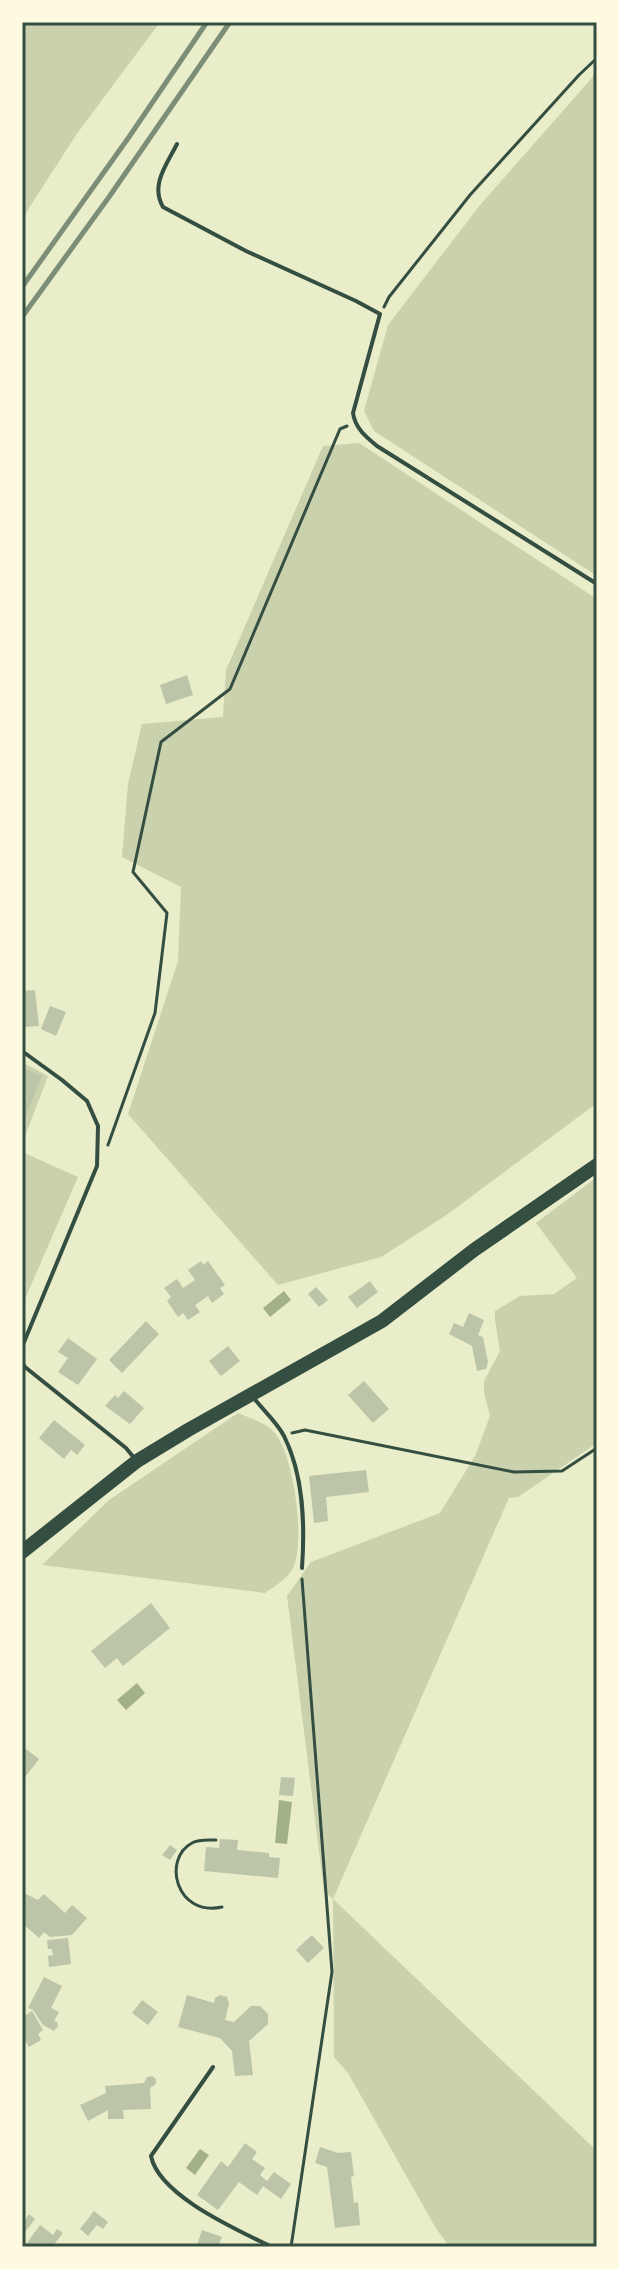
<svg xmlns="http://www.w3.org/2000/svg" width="619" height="2269" viewBox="0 0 619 2269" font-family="'Work Sans',sans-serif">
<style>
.green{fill:#cad2ad}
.water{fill:#a3b18a}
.building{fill:#bcc5a7}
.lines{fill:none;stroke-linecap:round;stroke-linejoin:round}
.path{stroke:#344e41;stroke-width:3}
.service{stroke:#344e41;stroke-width:4}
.primary{stroke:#344e41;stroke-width:14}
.rail{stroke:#7c8e77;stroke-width:5}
.neatline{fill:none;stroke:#344e41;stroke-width:3}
</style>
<rect width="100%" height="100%" fill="#e9edc9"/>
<path class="green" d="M22,22H160L76,135L22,219Z
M597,72V576L374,431L364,411L388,325L480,205Z
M359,443L597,599V1103L448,1214L381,1257L278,1285L128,1114L178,961L181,887L122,857L128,784L142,724L223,717L226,670L323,446Z
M22,1062L48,1076L22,1144Z
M22,1152L78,1177L22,1306Z
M597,1177V1443L518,1497L509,1498L333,1899L597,2151V2247H450L437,2230L348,2073L334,2057L333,1899L324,1891L287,1596L311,1562L440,1513L475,1456L490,1416L484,1392V1381L500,1351L495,1320V1311L520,1296L554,1294L577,1278L536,1223Z
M238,1413C249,1418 264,1422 272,1430C294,1450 306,1542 293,1568C287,1579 275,1586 265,1593L42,1565L109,1500Z"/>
<path class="water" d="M284,1291L291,1300L270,1317L263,1308Z
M137,1683L145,1693L126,1710L117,1700Z
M279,1800L292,1802L287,1844L275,1843Z
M200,2149L209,2155L195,2175L186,2168Z"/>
<path class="building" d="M187,675L193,695L166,704L160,685Z
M35,990L39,1026L22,1027V991Z
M50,1006L66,1012L56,1036L41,1029Z
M22,1067L42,1076L22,1125Z
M201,1261L203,1265L208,1261L225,1285L220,1288L224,1294L212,1303L208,1296L195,1305L200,1312L188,1320L183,1313L178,1317L167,1301L171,1297L164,1288L177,1279L183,1288L195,1280L188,1270Z
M370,1281L378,1292L357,1308L348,1297Z
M316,1287L328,1300L319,1307L308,1294Z
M469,1313L484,1320L478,1335L483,1337L488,1362L486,1369L477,1371L472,1346L449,1334L454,1323L463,1327Z
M146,1321L159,1334L122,1373L109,1360Z
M68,1338L97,1359L78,1385L58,1372L68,1358L58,1352Z
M228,1346L240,1361L221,1376L209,1361Z
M364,1381L389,1409L373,1423L348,1395Z
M124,1391L144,1408L130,1424L105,1406L115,1395L118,1398Z
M54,1420L85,1445L77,1455L71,1450L64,1459L39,1438Z
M366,1470L369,1492L326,1497L328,1521L314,1523L309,1476Z
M151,1603L170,1628L123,1666L117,1658L105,1668L91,1651Z
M22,1746L39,1759L22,1781Z
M281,1777L295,1778L293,1796L279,1795Z
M220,1839L238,1840L237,1850L269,1853V1857L280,1858L278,1878L204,1871L206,1847L219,1848Z
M170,1845L177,1850L170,1860L162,1855Z
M22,1892L38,1900L44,1894L65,1913L72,1905L87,1918L72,1935L50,1937L44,1932L39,1938L22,1923Z
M312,1935L324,1948L308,1963L296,1950Z
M68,1938L71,1964L49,1967L48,1956L53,1955L52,1949H48L47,1940Z
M44,1977L62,1986L51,2008L59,2012L54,2021L57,2022L58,2026L54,2031L43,2025L33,2010L28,2008Z
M187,1995L214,2003L215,1998L220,1995L227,1997L229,2004L225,2020L234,2022L251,2006H260L268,2014V2024L249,2041L253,2075L235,2076L232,2051L220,2038L178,2027Z
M142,2000L158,2012L148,2025L132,2013Z
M32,2011L43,2030L38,2034L41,2040L29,2047L26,2042L22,2045V2017Z
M152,2076L156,2079V2084L150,2088L151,2109L123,2110L124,2119H108V2110L88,2121L80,2105L106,2093L105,2086L144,2083L147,2077Z
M245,2143L257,2152L252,2159L265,2168L260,2175L267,2181L274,2172L291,2184L281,2199L263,2186L257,2195L239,2182L218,2210L197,2195L221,2161L228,2167Z
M320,2147L338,2153L351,2152L354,2176L351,2177L354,2203L358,2202L360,2225L335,2228L327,2167L315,2163Z
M94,2211L108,2222L103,2229L97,2225L88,2236L80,2229Z
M29,2214L35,2219L22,2236V2224Z
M40,2225L53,2235L57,2229L63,2233L52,2247H24Z
M202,2230L222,2237L218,2247H203L197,2245Z"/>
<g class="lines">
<path class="path" d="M384,307L389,297L470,195L579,75L597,58
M108,1145L155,1013L167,913L133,872L161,742L230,689L340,429L347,426
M292,1433L305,1430L514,1472L562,1471L597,1448
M216,1840C208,1840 199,1839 192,1843C162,1859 176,1917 222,1907
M291,2247L332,1972L302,1579"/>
<path class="service" d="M177,144C167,164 150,185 163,207L246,251L356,301L380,314L353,413C355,428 366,437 377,446L597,584
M22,1051L62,1080L87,1101L98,1126L97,1166L22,1347
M22,1362L25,1367L126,1448L135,1459
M252,1396C262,1409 277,1422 284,1436C304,1476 305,1525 302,1568
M213,2067L151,2156C159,2196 238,2230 272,2247"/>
<path class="primary" d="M22,1552L137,1461L188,1430L382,1321L474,1250L597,1165"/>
<path class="rail" d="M22,287L129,137L207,22
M22,317L109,197L230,22"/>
</g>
<rect width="619" height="2269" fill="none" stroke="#fefae0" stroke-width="48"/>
<rect x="24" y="24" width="571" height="2221" class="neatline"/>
</svg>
